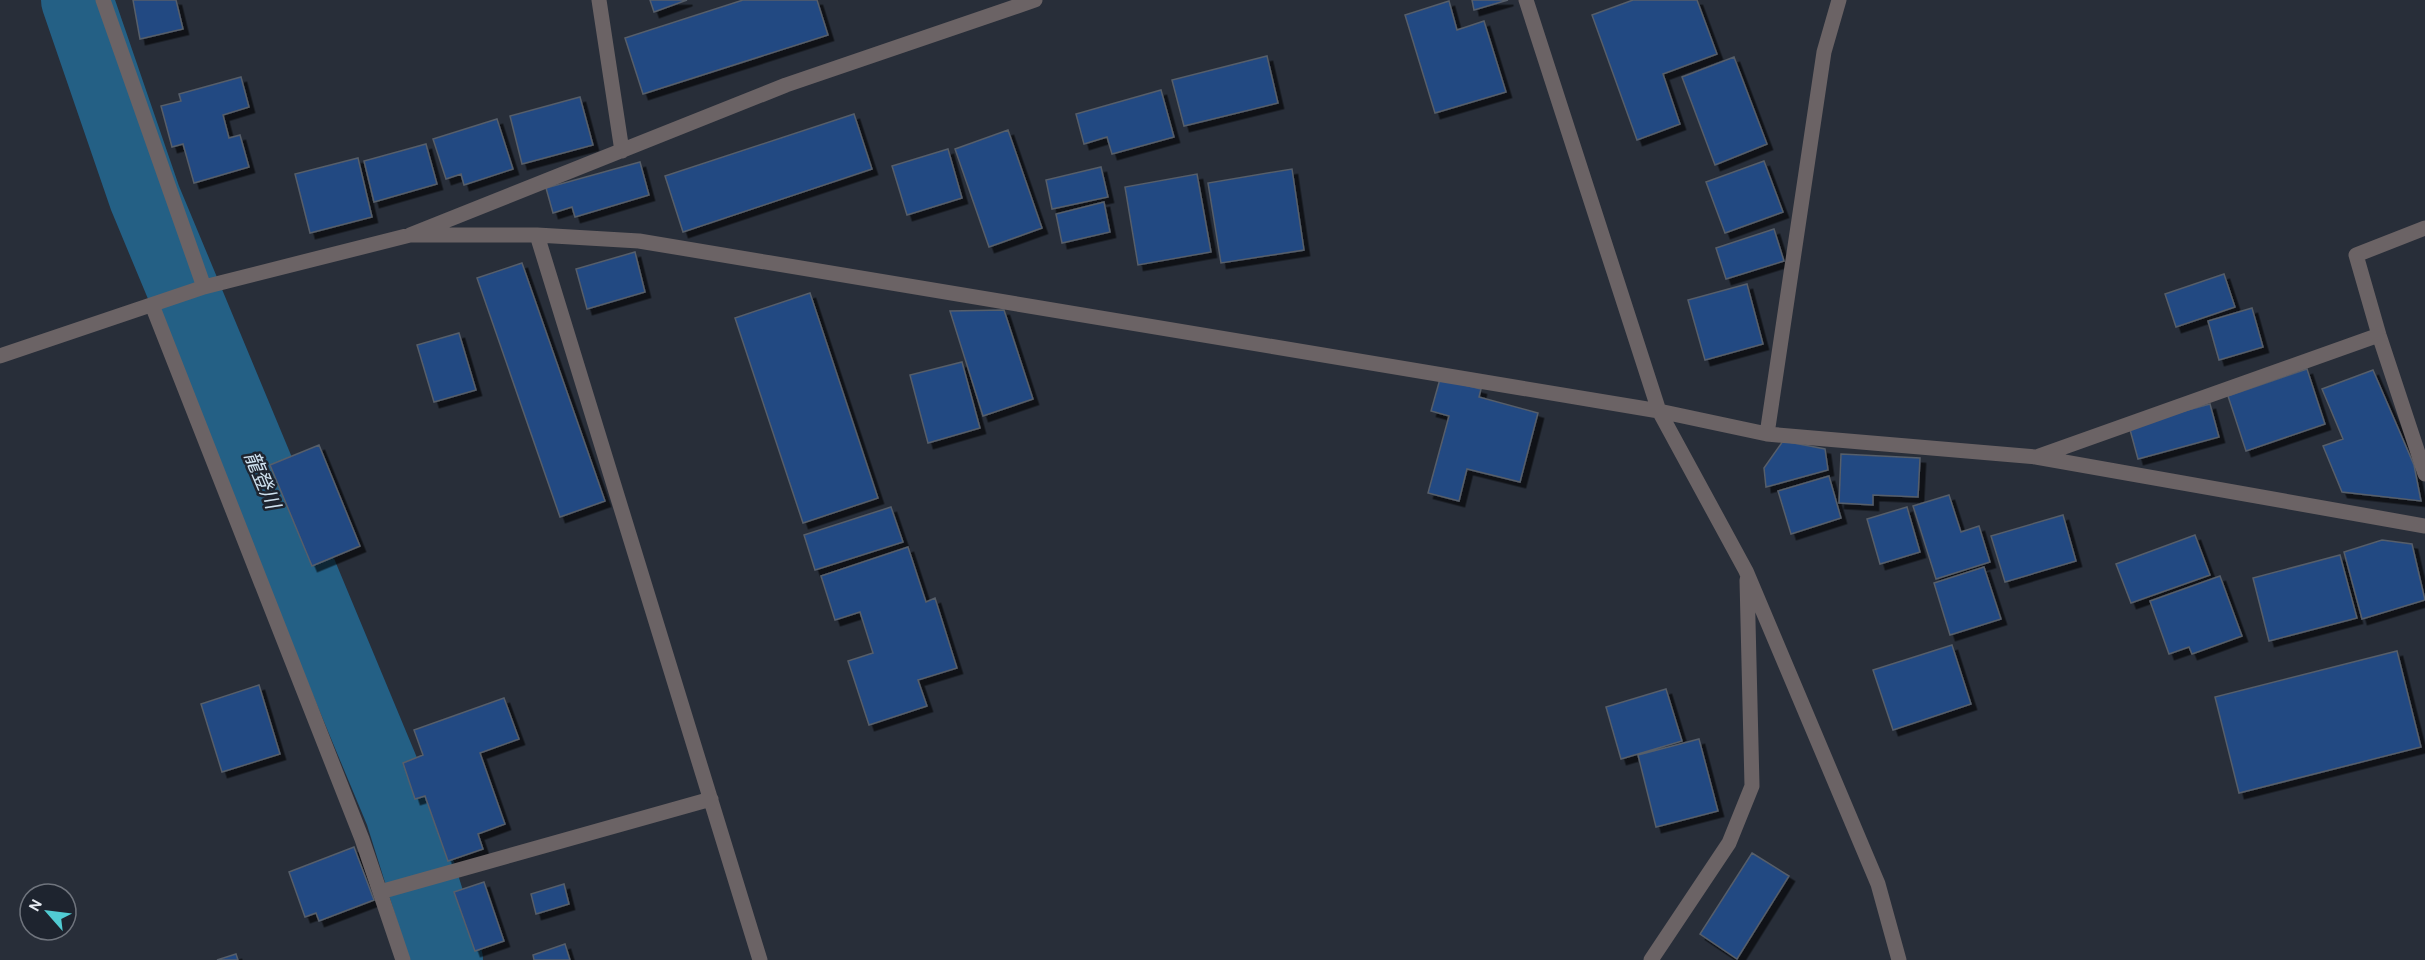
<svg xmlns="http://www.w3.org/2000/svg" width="2425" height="960" viewBox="0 0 2425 960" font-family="Karla,'Noto Sans JP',sans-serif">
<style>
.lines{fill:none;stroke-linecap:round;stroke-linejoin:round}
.river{stroke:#246085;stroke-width:72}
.building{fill:#234882;stroke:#565e6a;stroke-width:1.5;filter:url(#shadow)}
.minor{stroke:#6b6365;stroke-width:15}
.labels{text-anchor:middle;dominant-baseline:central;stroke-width:5;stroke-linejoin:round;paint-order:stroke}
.water-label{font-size:20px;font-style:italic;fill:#cfe2f0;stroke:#1e242f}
</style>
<defs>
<filter id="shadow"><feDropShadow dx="5.5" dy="5.5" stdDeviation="0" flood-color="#0009"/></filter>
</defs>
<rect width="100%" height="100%" fill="#282e39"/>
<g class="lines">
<path class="river" d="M77,0L145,198L401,813L447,960"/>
</g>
<path class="building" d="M133,0H176L183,29L140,39Z
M650,0H687L654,12Z
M743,0H817L828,35L643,94L625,38Z
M1472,0H1508L1474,10Z
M1633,0H1697L1717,54L1663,74L1680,124L1637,140L1592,15Z
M1449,1L1457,30L1484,21L1506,92L1435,113L1405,15Z
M1267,56L1278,103L1184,126L1172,80Z
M1734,57L1767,144L1715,165L1682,77Z
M241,77L249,107L223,115L229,138L240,135L249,167L194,183L183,144L172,147L161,106L181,101L179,94Z
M1161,90L1174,137L1112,154L1107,137L1084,144L1076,114Z
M580,97L593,145L522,164L510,116Z
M854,114L872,169L683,232L665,176Z
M497,119L513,169L464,185L461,174L446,179L433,139Z
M1008,130L1042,228L989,247L955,149Z
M426,144L437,184L374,202L364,161Z
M948,149L962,198L907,215L892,166Z
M358,158L372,217L310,233L295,174Z
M1764,161L1783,212L1725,233L1706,182Z
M640,162L649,195L575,217L572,207L553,213L546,188Z
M1101,167L1108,197L1052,209L1046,180Z
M1292,169L1304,250L1221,263L1208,183Z
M1197,174L1211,252L1138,265L1125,187Z
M1104,202L1110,232L1062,243L1056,214Z
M1774,229L1784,261L1726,279L1716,248Z
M635,252L645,292L587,309L576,269Z
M522,263L605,501L560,517L477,278Z
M2224,274L2235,307L2176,327L2165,294Z
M1747,284L1763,344L1705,360L1688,300Z
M810,293L878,498L803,523L735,318Z
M2252,308L2263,347L2219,360L2208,321Z
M1004,310L1033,399L983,416L950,311Z
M459,333L476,390L434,402L417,345Z
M962,362L980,428L928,443L910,375Z
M2307,369L2325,424L2246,451L2228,396Z
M2373,370L2414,465L2421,501L2342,492L2323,446L2343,439L2322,389Z
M1440,379L1481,389L1479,397L1538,413L1520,482L1467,469L1459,501L1428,493L1449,416L1431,411Z
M2210,404L2219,437L2138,459L2129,426Z
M1783,441L1825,449L1828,470L1766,487L1764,468Z
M319,445L360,546L312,566L270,465Z
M1841,454L1920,458L1918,497L1873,495V505L1839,503Z
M1829,476L1841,518L1791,534L1778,491Z
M1949,495L1961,532L1979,526L1990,562L1936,579L1913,506Z
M891,507L903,542L815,570L804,535Z
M1907,507L1920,552L1880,564L1867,519Z
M2063,515L2076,561L2005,582L1991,536Z
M2195,535L2210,575L2131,603L2116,564Z
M2382,540L2412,544L2425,600L2362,619L2344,552Z
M908,547L926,602L935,598L957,668L918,680L927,706L869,725L848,661L873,653L860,612L835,620L821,576Z
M2340,555L2357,618L2269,641L2253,578Z
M1984,567L2001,619L1950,635L1934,583Z
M2220,576L2242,636L2192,654L2189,647L2169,654L2150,601Z
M1952,645L1971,704L1893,730L1873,670Z
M2397,651L2421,747L2239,793L2215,697Z
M259,685L280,754L222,772L201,704Z
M1666,689L1682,741L1621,759L1606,707Z
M504,698L519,739L480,753L505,824L478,834L483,849L448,861L425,796L415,799L403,763L423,755L414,730Z
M1699,739L1718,811L1656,827L1638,755Z
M354,847L374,900L319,921L316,913L305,917L289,872Z
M1752,853L1789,876L1737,959L1700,934Z
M484,882L504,941L475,951L454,892Z
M564,884L569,904L536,914L531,894Z
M565,944L570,960H534L533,955Z
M236,954L238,960H217Z"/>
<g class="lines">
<path class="minor" d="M103,0L204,287
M599,0L622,151
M1526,0L1659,411L1746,571L1878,884L1899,960
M2425,228L2356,255L2379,335L2425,474
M410,235H537L639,241L1659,411L1767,434L2036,457L2425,526
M537,235L760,960
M152,305L362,839L403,960
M0,356L204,287L410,235L786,85L1035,0
M1767,434L1824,52L1839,0
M2039,456L2379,335
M380,892L711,799
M1651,960L1729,843L1752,786L1747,580"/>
</g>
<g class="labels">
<g class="water-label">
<text transform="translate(262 480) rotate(67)">龍登川</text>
</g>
</g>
<g transform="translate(48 912) rotate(298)"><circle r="28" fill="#1e242f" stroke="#6f747d" stroke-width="1.5"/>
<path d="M0-4.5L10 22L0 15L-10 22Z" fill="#51ccd3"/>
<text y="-9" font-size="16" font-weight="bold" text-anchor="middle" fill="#e8ecf3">N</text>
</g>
</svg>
